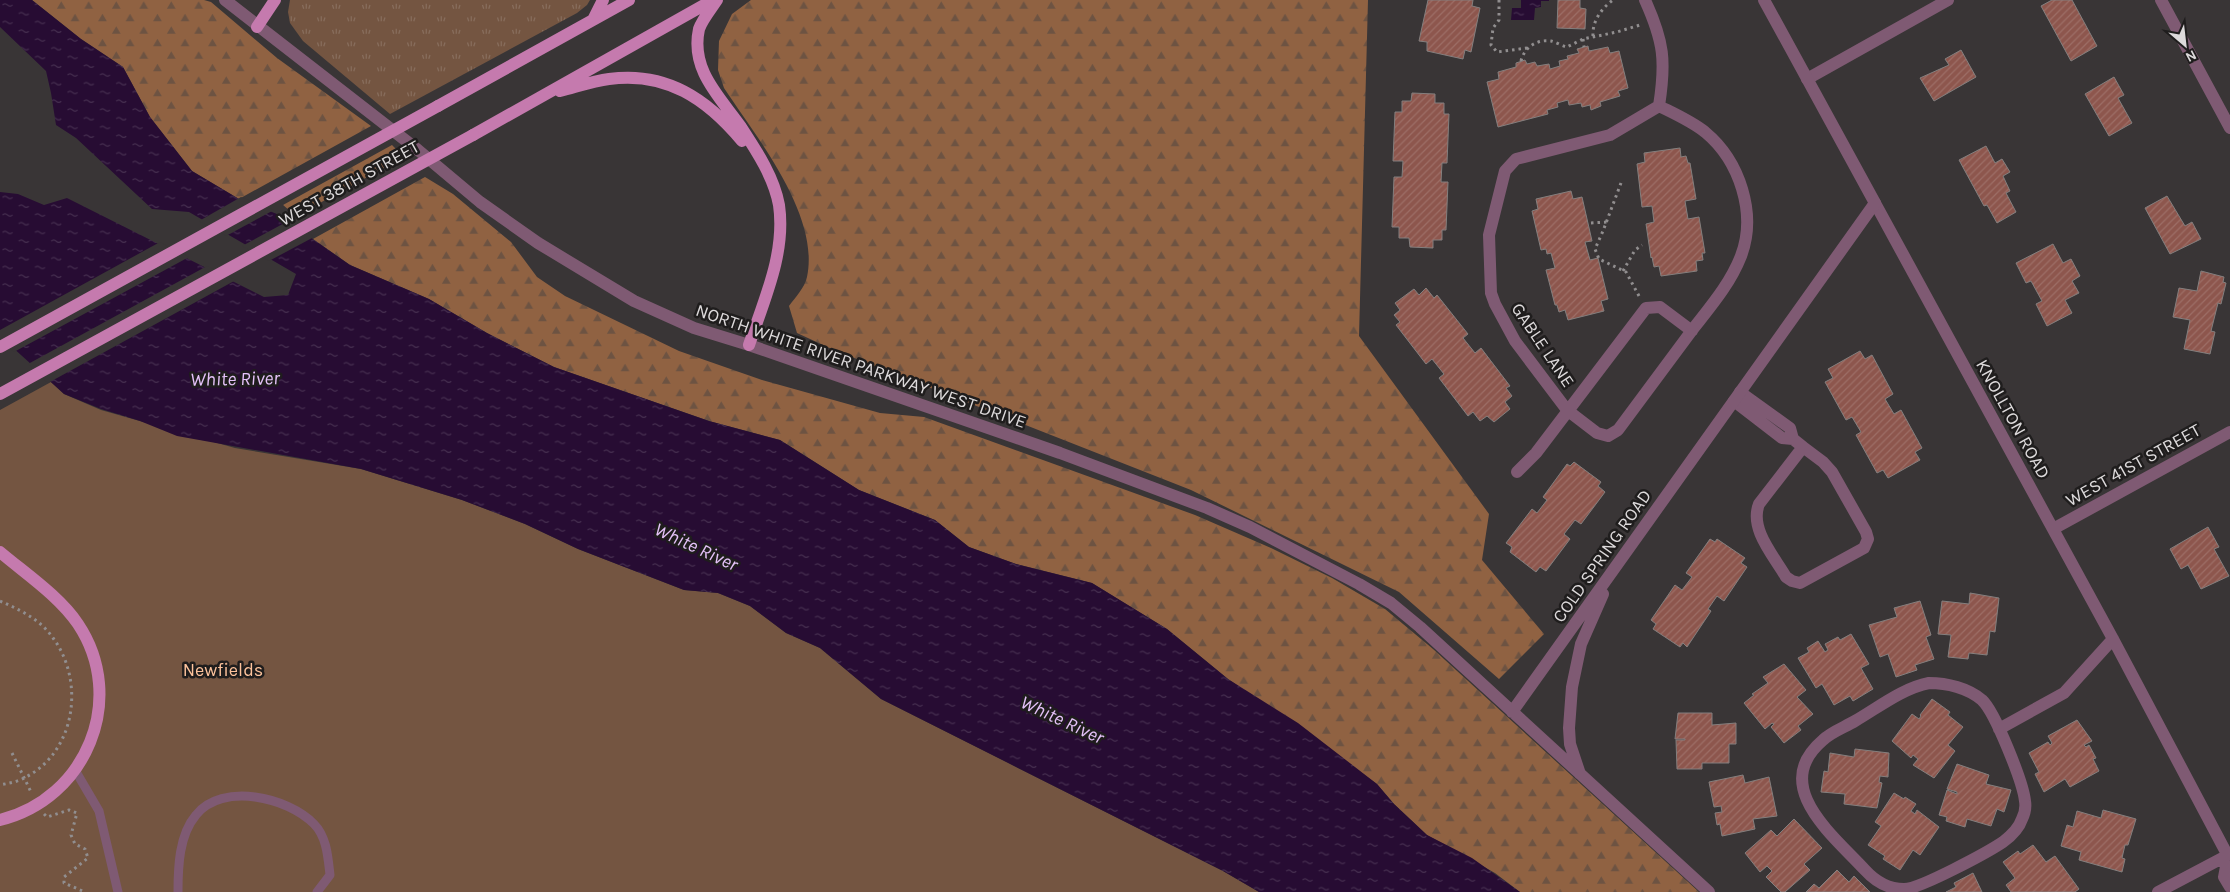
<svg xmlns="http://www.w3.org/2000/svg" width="2230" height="892" viewBox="0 0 2230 892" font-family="Karla,sans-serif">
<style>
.grass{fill:url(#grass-tufts)}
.forest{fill:url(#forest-firs)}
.park{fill:#745541}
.water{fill:url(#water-ripples)}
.pier{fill:#393536}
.building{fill:url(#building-hatch);stroke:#847f7e}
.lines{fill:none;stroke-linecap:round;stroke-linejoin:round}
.path{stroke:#918e8f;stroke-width:3;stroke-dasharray:2.5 4;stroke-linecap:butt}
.service{stroke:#7f5a73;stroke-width:9}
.minor{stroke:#7f5a73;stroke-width:12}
.tertiary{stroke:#7f5a73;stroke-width:12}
.primary{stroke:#c57aae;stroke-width:12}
.primary-bridge{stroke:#c57aae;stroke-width:12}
.labels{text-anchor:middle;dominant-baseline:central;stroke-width:5;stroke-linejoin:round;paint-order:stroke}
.street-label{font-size:18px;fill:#dddadb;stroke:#1f1d1d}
.park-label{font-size:18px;fill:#fdc39c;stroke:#1f1d1d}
.water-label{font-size:19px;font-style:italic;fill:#e5c2f9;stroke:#1f1d1d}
</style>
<defs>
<pattern id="grass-tufts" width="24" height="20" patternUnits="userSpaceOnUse" patternTransform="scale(1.25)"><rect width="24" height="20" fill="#745541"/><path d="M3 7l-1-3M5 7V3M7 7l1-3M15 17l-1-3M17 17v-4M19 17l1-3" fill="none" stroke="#876d5c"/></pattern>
<pattern id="forest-firs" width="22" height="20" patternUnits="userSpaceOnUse" patternTransform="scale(1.25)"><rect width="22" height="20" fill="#906242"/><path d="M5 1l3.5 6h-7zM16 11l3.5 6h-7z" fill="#6d5342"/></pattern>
<pattern id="water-ripples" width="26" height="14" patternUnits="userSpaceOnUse" patternTransform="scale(1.25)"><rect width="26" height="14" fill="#270c33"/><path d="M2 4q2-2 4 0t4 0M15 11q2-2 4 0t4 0" fill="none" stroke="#462f50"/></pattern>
<pattern id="building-hatch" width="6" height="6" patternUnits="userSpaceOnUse" patternTransform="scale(1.25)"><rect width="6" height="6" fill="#8d564d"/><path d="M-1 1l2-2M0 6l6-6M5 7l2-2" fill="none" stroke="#9d6e66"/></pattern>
</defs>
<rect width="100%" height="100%" fill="#393536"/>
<path class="grass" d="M290,0H590L587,5L577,13L390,114L303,41L290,23L288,12Z"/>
<path class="forest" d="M32,0H204L211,2L277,58L371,126L239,199L192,171L150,117L123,67L81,39Z
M751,0H1368L1359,336L1489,514L1482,560L1544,634L1499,679L1399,592L1191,490L834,350L797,333L789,306C795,298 805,287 807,277C820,215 757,138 724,88L718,70L719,41L732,14Z
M392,145L404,157L296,216L283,205Z
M425,177L453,194L511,242L537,277L565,296L679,351L762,380L880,413L924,417L1195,515L1271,548L1332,578L1385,609L1433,649L1699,892H1520L1495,873L1427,835L1394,804L1377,784L1228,679L1167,629L1092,583L1016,564L969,547L935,520L859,490L780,440L709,421L554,367L487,333L429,299L350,265L313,239Z"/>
<path class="park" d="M51,382L64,394L101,410L235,448L361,469L462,500L525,524L578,549L684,590L718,593L750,606L786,633L820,648L881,699L1223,871L1259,892H0V410Z"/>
<path class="water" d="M0,0H32L81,39L123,67L150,117L192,171L239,199L277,214L350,265L429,299L487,333L554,367L709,421L780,440L859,490L935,520L969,547L1016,564L1092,583L1167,629L1228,679L1298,723L1377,784L1394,804L1427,835L1472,858L1520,892H1259L1223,871L881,699L820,648L786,633L750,606L718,593L684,590L578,549L525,524L462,500L361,469L177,436L140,421L101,409L64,394L0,336V192L18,194L44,205L67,198L264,297L288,295L296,274L189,212L152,209L76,138L56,125L51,93L46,71L0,27Z
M1521,0H1549V1H1541V7L1535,8L1534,20H1511L1512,8H1521Z"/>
<path class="pier" d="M241,197L274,210L226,236L199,221Z
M290,220L314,237L269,261L242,246Z
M160,242L189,257L14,352L0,339V330Z
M207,266L236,280L48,383L28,364Z"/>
<path class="building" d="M1428,0H1473L1472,6L1480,8L1471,52L1465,50L1463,59L1427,51V42L1419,41Z
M1558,0H1580V8L1586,9L1585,29L1557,28Z
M2052,0H2072L2097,46L2071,61L2041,6Z
M1588,46L1589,51L1608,47L1610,53L1619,51L1628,88L1618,91L1620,96L1600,102L1601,106L1591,110L1590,105L1582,107L1581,103L1569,105L1568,100L1557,103L1558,107L1547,110L1548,114L1498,127L1487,82L1499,79L1498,72L1516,67V63L1525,60L1527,64L1535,62L1537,66L1549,64L1550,69L1560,66L1559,61L1568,59L1567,56L1579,53L1577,49Z
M1961,50L1976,77L1934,101L1920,78L1949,65L1945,59Z
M2114,77L2124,95L2118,98L2132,123L2109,136L2085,94Z
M1412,93L1435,94V103H1444V114H1449L1447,163H1442L1441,182H1448L1446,230H1442V240H1433V248L1410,247L1409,238H1399V227H1392L1394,177H1402L1403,161H1393L1395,112H1402V101H1411Z
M1986,146L1995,163L2002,159L2010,172L2003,176L2010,191L2006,193L2016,212L1997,223L1987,205L1984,206L1959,160Z
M1680,148L1681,157L1686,156L1688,163H1690L1696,199L1685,201L1688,219L1699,217L1705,253H1702L1703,260L1696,261L1697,271L1661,276L1659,266L1654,267L1652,257L1651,258L1646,224L1654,222L1652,206L1642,207L1637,164L1645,162L1644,153Z
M1571,191L1573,199L1582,197L1592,241L1585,242L1590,260L1598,258L1608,299L1601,301L1604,311L1568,320L1565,310L1559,312L1557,305H1555L1546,270L1555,268L1551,253L1547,254L1546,249L1541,250L1532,211L1538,209L1536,199Z
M2167,196L2185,226L2192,222L2201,239L2170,254L2145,208Z
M2053,244L2063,263L2071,259L2080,276L2072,281L2079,293L2065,300L2072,313L2047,326L2036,304L2042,301L2031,281L2026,283L2016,263Z
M2201,271L2224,277L2223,282L2226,283L2221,304L2218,303L2211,331L2215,332L2210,354L2184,349L2190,320L2173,317L2179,288L2197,291Z
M1426,288L1434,298L1437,295L1468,334L1463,338L1475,353L1481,348L1510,386L1506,388L1512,396L1505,402L1510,409L1494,422L1487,416L1480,421L1473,412L1468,416L1439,378L1444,374L1432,359L1426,364L1396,325L1400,322L1394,315L1400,310L1395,303L1414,289L1419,295Z
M1860,351L1865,359L1872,355L1893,394L1885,399L1894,414L1901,410L1922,448L1915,452L1920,460L1888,478L1883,470L1877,473L1856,435L1861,432L1852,417L1846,420L1825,382L1833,378L1828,369Z
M1574,462L1601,482L1598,486L1605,492L1581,524L1575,520L1564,534L1570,539L1546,571L1540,567L1536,572L1510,552L1512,547L1506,543L1532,509L1537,513L1547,500L1543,497L1567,464L1570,466Z
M2208,527L2219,547L2214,549L2229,576L2201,589L2188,565L2181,569L2170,549Z
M1710,539L1715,542L1717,539L1745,558L1741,563L1747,567L1724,601L1717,596L1708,609L1711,611L1687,647L1683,643L1680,647L1653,629L1656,624L1651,620L1675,585L1682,590L1692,577L1686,573Z
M1970,593L1999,598L1995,632L1990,631L1987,655L1969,653L1968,659L1948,657L1951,635L1938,634L1942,601L1969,604Z
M1920,601L1931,635L1926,637L1934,659L1915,665L1917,670L1896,677L1888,654L1880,657L1869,625L1897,617L1894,608Z
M1851,634L1869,664L1861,668L1873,689L1853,701L1850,696L1834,705L1822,684L1816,688L1798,658L1809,652L1807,648L1818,641L1825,652L1828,650L1825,644L1838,637L1840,640Z
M1784,664L1806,690L1797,697L1813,714L1798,726L1801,730L1784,743L1771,727L1774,724L1772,723L1765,729L1744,703L1754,695L1752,694L1768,683L1763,677Z
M1932,699L1950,712L1948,715L1963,727L1948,745L1955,751L1934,778L1913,765L1918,759L1913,755L1911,758L1892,741L1912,714L1919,719L1921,716L1920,715Z
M1678,713H1712V725L1736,723V744H1729V763H1702V769H1677L1676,740H1685V739H1675Z
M2077,720L2092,741L2084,745L2086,747L2089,745L2096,758L2093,759L2099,771L2070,787L2065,779L2044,792L2035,774L2039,772L2029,753L2048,742L2050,745L2052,743L2048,736Z
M1855,749L1889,753L1888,777L1880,776L1879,782L1882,783L1877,808L1844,804L1845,794L1821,792L1824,771L1828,772L1830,753L1854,757Z
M1957,764L1989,775L1986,784L2011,790L2004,812L1997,809L1991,826L1967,819L1965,827L1946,821L1947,817L1939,815L1947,790L1957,794V792L1947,789Z
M1743,775L1745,783L1769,777L1777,816L1753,819L1755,829L1722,836L1720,824L1717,825L1715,813L1722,812L1721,806L1714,807L1709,782Z
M1894,793L1904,799L1905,797L1916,804L1911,811L1915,814L1917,810L1939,827L1920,855L1913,850L1900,870L1883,859L1885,856L1868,845L1881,826L1875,822Z
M2103,810L2136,819L2128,845H2125L2122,858L2125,859L2122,872L2079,860L2081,852L2061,846L2067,825L2073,827L2077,811L2101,818Z
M1794,819L1822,848L1804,864L1810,870L1785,892H1781L1766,877L1772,871L1767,866L1760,872L1745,853L1771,830L1777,836Z
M2033,845L2046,862L2055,856L2079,889L2075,892H2011L2006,885L2015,878L2003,862L2018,851L2020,854Z
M1837,870L1849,882L1854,876L1870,892H1806L1814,884L1819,888Z
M1973,873L1982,892H1946L1956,887L1954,883Z"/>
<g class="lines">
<path class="path" d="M1499,0V20L1493,28L1491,45L1497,52L1527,48
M1593,36C1592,21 1602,8 1613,0
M1583,39L1584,47
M1521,61C1524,48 1536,39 1551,41C1556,42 1562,46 1567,47L1583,39L1617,32L1640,25
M1621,183L1603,231L1595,249L1599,259L1626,272L1639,296
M1591,223L1607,222
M1623,271L1635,250L1642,245
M0,601C20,610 40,619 53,638C85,681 76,751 26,777C18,782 9,783 0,785
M12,753L31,792
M44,814L47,817L69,810L77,813L71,835L75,844L85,849L88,858L64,877V883L85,892"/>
<path class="service" d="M75,770L99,811L118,892
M178,892C178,867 179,835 196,815C222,782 288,797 314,824C327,837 328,858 330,875L317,892"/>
<path class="minor" d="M1645,0C1664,42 1666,61 1659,106
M2161,0L2230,128
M1807,79L1948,0
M1659,106C1675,114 1691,121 1705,132C1740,161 1757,214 1741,256C1730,284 1711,306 1693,329C1668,363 1643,396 1618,430L1608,436L1597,433L1567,410L1515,341L1495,304L1491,293L1489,235L1505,171L1516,159L1610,135Z
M1875,203L2113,639L2228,856L2224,877L2230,887
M1740,392L1790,428L1793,439L1803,447
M1734,401L1782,438L1793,439
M1803,447L1823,462L1832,472L1866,532L1868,539L1864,548L1800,583L1792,581L1786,577C1774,556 1749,529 1759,504Z
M1517,472L1536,453L1646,308L1660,307L1692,331
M2053,529L2230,432
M1929,683C1947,683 1968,688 1982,700C1995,712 2023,782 2025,801C2026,807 2025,813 2022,819C2019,828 2011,836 2003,842C1988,852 1920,889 1904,889C1888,889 1875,881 1865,870C1833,835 1769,786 1823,740C1831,732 1845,727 1855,721C1879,707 1903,688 1929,683Z
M1999,729L2064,693L2113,639
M2158,892L2230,854"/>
<path class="tertiary" d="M225,0L418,150L480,202L538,243L634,301L694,328L749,345L1060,453L1207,508L1250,527L1359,584L1391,603L1420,627L1709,892
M1512,712L1875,203L1764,0
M1580,774L1570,744L1569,728L1572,687L1581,644L1603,594"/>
<path class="primary" d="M717,0C711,9 702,20 699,29C690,70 720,97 741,127C756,150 774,177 779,205C786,253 764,300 749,345
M593,20L603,0
M257,27L275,0
M560,91C576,87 593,81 609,79C666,71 707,99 742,141
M438,106L629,0
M473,135L713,0
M0,552C26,574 59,596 78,624C128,699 86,799 0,820"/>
<path class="primary-bridge" d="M0,347L438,106
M0,394L473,135"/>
</g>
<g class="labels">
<g class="street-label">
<text transform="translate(349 183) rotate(-29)">WEST 38TH STREET</text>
<text transform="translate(1543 345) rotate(56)">GABLE LANE</text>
<text transform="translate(861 366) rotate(19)">NORTH WHITE RIVER PARKWAY WEST DRIVE</text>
<text transform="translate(2013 419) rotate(61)">KNOLLTON ROAD</text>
<text transform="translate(2133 465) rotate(-29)">WEST 41ST STREET</text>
<text transform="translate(1602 556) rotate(-55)">COLD SPRING ROAD</text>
</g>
<g class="park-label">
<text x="223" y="670">Newfields</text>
</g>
<g class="water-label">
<text transform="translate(235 379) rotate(-1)">White River</text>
<text transform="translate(696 547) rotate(25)">White River</text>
<text transform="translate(1062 720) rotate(25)">White River</text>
</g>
</g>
<g transform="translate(2185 45) rotate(152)" stroke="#1f1d1d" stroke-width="4" paint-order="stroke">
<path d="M0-4L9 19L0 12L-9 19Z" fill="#dddadb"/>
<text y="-8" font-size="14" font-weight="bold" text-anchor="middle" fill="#dddadb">N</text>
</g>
</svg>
